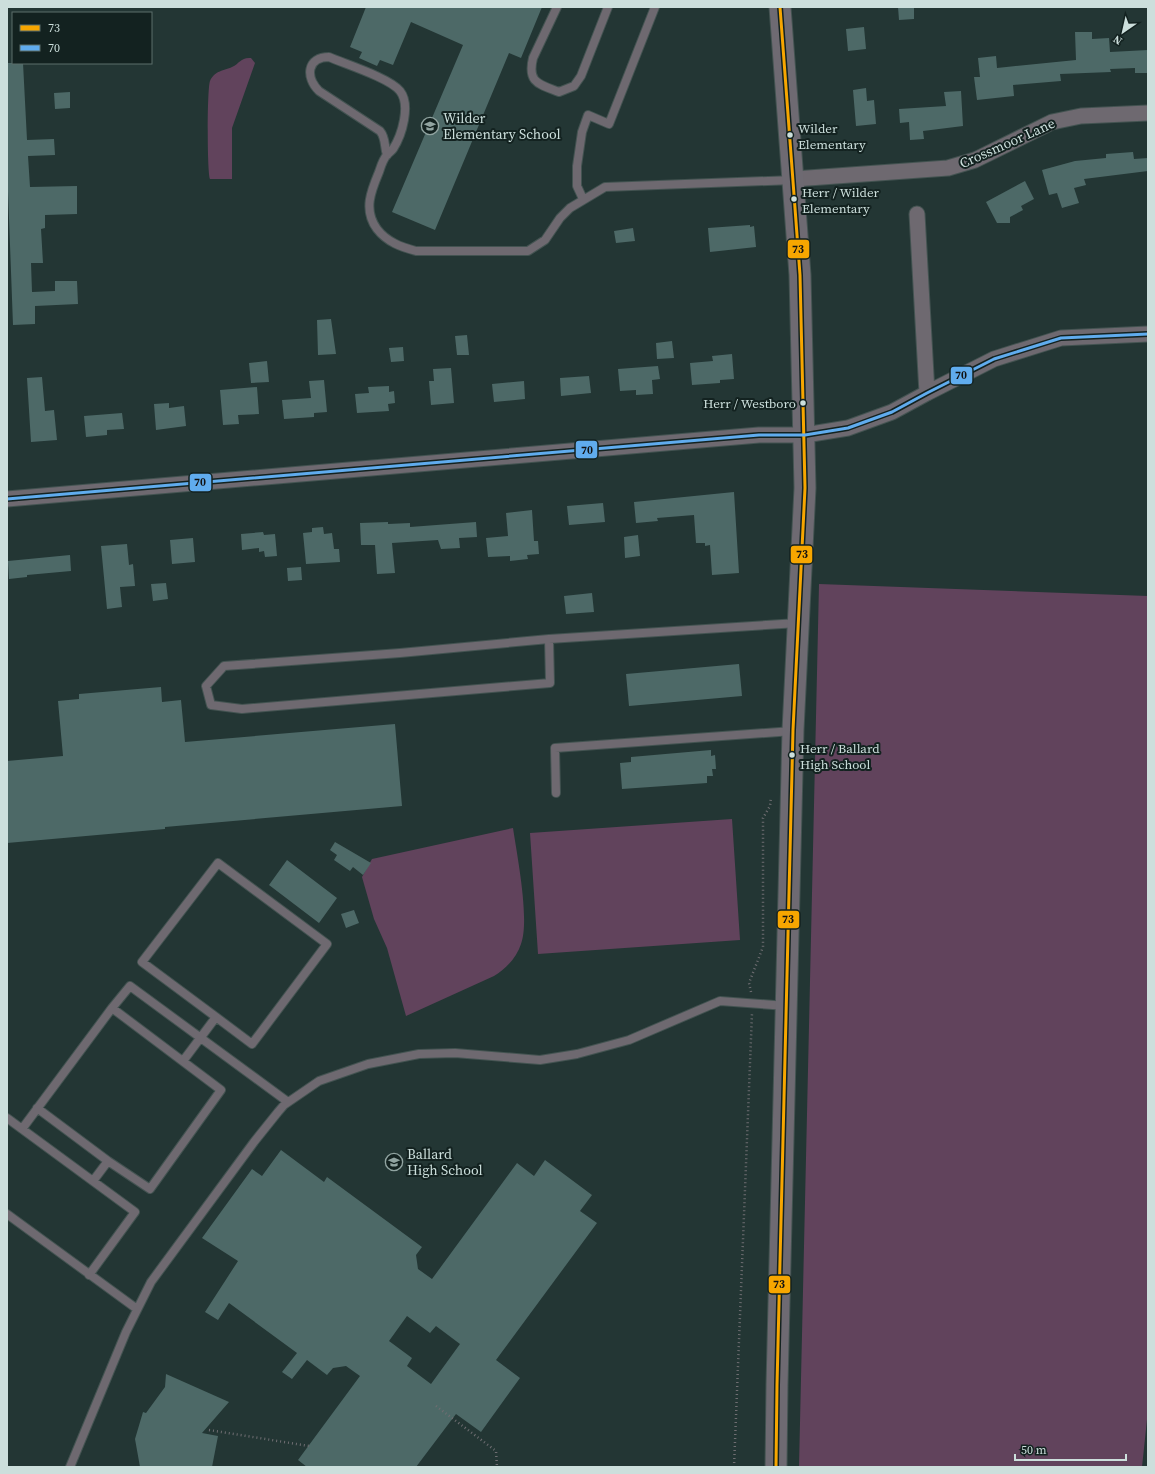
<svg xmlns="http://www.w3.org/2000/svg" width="1155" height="1474" viewBox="0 0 1155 1474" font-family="'Source Serif 4',serif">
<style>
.green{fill:#61435c}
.building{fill:#4d6967;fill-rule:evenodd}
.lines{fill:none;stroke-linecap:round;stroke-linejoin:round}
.service-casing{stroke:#435351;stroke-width:10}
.minor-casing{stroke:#435351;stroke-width:17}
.secondary-casing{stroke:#435351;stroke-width:23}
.path{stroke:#6f6e72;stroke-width:2.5;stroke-dasharray:1 3;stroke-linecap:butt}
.service{stroke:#6e6970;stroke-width:8}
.minor{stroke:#6e6970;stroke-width:15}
.secondary{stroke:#6e6a72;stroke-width:21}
.bus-1-casing{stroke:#132220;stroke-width:6}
.bus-2-casing{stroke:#132220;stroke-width:6}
.bus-1{stroke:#f7a600;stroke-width:3}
.bus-2{stroke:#60acee;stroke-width:3}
.bus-dot{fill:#ccdfdc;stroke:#132220;stroke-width:1.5}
.labels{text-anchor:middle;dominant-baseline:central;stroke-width:4;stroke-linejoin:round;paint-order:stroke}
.bus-label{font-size:13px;fill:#ccdfdc;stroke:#132220;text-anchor:start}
.poi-label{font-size:14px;fill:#ccdfdc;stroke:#132220;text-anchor:start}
.street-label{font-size:14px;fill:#ccdfdc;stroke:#132220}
.line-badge{stroke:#132220;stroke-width:1.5}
.pale-badge-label{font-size:11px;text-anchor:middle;font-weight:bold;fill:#111}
</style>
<rect width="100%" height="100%" fill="#233634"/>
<path class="green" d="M251,58L255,63L232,128V179H210C207,172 207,89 210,81C215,70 224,71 232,67C240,63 241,57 251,58Z
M819,584L1148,596V1410L1142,1467H799Z
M732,819L740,940L538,954L530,833Z
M513,828C517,855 530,920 521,944C517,957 506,969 494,976L406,1016L387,948L374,919L362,877L372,859Z"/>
<path class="building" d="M366,7H542L521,58L509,53L435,230L392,212L463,45L411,22L393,65L380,60L377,66L359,58L362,52L350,47Z
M898,7H914V19L899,20Z
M864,27L866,49L848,51L846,29Z
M1075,32H1092V39L1109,38L1110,52L1148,50V73H1135V68L1110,69L1111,72L1060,74L1061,81L1013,85L1014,96L977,100L974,77H980L978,58L996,56L997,68L1076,60Z
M7,63H23L27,140L54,139L55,155L28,156L30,187L77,186V214L45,215V228L41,229L43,263H31L32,292L55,291V281H77L78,304L35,306V324L13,325L7,165Z
M866,88L867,101L874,100L876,124L856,126L853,90Z
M961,91L963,126L923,131L924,139L910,140L909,122L900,123L899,109L946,106L944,92Z
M70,92V108L55,109L54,93Z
M1133,152L1134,159L1148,158V171L1084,179L1086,185L1074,188L1079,203L1062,208L1057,193L1049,195L1042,170L1075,161L1106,158V154Z
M1025,181L1034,199L1021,206L1023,210L1010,217V223H997L986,202Z
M750,225V227L754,226L756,247L710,252L708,228Z
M633,228L635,241L616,243L614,231Z
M331,319L336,354L318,355L317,320Z
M467,335L469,355H457L455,336Z
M672,341L674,358L657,359L656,343Z
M403,347L404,361L391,362L389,348Z
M732,354L734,379L720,380V383L692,385L690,363L713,361L712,356Z
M267,361L269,382L251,383L249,363Z
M658,366L660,379L652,380L653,394L636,395V390L620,391L618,369Z
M451,368L454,403L431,405L429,381H434L433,369Z
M589,376L591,393L561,396L560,378Z
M42,377L45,411L54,410L57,440L31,442L27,378Z
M324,380L327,412L314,413V417L284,419L282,400L311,398L309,381Z
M524,381L525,399L494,402L492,384Z
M389,386V392L394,391L395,403L388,404L389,411L357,413L355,394L369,393L368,387Z
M257,387L259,414L238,415L239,424L223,425L220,390Z
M169,403V408L184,406L186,426L156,430L154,404Z
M122,413L124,429L107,430V435L86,437L84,416Z
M734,492L739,573L712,575L710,545L705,546V543H696L694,515L657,518L658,521L636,523L634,502Z
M603,503L605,522L569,525L567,506Z
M532,510L534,541H538L539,554L527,555L528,559L510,561V556L488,557L486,538L508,536L506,513Z
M388,522V524L410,523V527L476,522L477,537L459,538L460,548L441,549L438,540L392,543L395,573L377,574L375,545H361L360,523Z
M323,527L324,534L332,533L334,549H339L340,562L306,564L303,533L312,532V528Z
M263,532L264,535L275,534L277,556L265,557L264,551L259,552V548L242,550L241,534Z
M638,535L640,556L625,558L624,537Z
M193,538L195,562L172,564L170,540Z
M127,544L129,565L133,564L135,586L120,587L122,607L107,609L101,546Z
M70,555L71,571L27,575V577L9,579L8,561Z
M301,567L302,580L288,581L287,568Z
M166,583L168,599L153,601L151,584Z
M592,593L594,612L566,614L564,596Z
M739,664L742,696L629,706L626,674Z
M161,687L162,702L181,700L185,742L395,724L402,806L165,827V829L7,843V761L63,756L58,701L79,699V694Z
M711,750V756L715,755L716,769H712L713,776H707V783L622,789L620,763L631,762V757Z
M335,842L371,863L363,875L353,867L350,871L334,860L337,855L330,850Z
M287,860L337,898L319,923L269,885Z
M354,910L359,923L346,928L341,914Z
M281,1150L324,1182L327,1177L422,1247L416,1255L418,1269L432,1279L517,1163L534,1176L545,1160L592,1195L580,1211L597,1223L496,1360L520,1378L481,1432L456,1414L416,1467H307L298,1460L360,1376L346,1366L333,1368L327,1375L307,1360L292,1379L282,1372L297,1353L229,1303L218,1320L205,1312L238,1261L202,1238L252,1169L262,1176ZM407,1316L430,1333L436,1326L460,1344L431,1384L407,1366L412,1358L389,1341Z
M166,1374L229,1402L202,1433L218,1436L212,1467H140L135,1439L143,1412L146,1413L165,1387Z"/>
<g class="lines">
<defs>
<path id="service" d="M557,7L533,58C527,83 539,84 559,92L574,86L581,76L608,7
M387,155C384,146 386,138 380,131L319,91C305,77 307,57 329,57C345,64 390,78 400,91C411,105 402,135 393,149C392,151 389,152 387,155C383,159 381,166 379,172C371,191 363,210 377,229C387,242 401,247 416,251H528L545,240L560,218L570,208L605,187L794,180
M583,199L577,186V166L582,132L588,115L609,124L655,7
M549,639L550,683L242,709L211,705L206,686L224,666L400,653L549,639L798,623
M556,793L555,748L793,731
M112,1008L130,986L288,1102
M183,1061L216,1017L142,962L218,863L327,944L252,1044L216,1017
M37,1108L108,1161
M7,1118L135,1212L89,1275
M22,1129L112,1008L221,1090L150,1189L108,1161L93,1181
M7,1214L137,1309
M70,1467L126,1332L151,1282L254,1142L278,1112L284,1105L319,1081L368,1064L419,1054L455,1053L540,1060L577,1054L629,1040L720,1001L787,1006"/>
<path id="minor" d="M794,179L948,168L975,160L1052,122L1081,116L1148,113
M917,214L927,393
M7,499L759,435H805L848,428L892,412L927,393L994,359L1061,338L1148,334"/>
<path id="secondary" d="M776,1467L777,1385L793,730L805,488L800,275L780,7"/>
</defs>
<use href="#service" class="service-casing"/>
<use href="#minor" class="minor-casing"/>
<use href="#secondary" class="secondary-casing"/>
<path class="path" d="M751,992L749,983L763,947V818L770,806L771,797
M436,1406L496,1451L497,1467
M209,1430L309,1446
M734,1467L752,1013"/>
<use href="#service" class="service"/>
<use href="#minor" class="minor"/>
<use href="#secondary" class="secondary"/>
<defs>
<path id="bus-1" d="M776,1467L777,1385L793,730L805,488L800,275L780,7"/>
<path id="bus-2" d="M7,499L759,435H805L848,428L892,412L927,393L994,359L1061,338L1148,334"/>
</defs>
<use href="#bus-1" class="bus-1-casing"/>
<use href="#bus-2" class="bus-2-casing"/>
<use href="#bus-1" class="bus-1"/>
<use href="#bus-2" class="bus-2"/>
</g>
<defs>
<symbol id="school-ring" viewBox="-11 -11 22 22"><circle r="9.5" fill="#132220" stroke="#91a4a1" stroke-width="1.5"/><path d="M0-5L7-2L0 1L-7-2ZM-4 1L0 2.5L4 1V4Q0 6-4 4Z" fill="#91a4a1"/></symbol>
</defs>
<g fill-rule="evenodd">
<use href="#school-ring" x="420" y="116" width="20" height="20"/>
<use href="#school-ring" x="384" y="1152" width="20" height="20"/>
</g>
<g class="bus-dot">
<circle cx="790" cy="135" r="3.5"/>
<circle cx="794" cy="199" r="3.5"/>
<circle cx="803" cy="403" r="3.5"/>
<circle cx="792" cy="755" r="3.5"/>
</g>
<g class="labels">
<g class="bus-label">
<text x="798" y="128">Wilder<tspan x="798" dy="16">Elementary</tspan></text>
<text x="802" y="192">Herr / Wilder<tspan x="802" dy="16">Elementary</tspan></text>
<text x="796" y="403" text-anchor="end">Herr / Westboro</text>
<text x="800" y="748">Herr / Ballard<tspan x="800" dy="16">High School</tspan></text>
</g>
<g class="poi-label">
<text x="443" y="118">Wilder<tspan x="443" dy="16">Elementary School</tspan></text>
<text x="407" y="1154">Ballard<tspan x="407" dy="16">High School</tspan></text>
</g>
<g class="street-label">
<text transform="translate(1007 143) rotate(-24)">Crossmoor Lane</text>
</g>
</g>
<g class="line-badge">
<rect x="787" y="239" width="23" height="20" rx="4" fill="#f7a600"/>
<rect x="950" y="366" width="23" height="19" rx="4" fill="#60acee"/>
<rect x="575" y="440" width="23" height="19" rx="4" fill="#60acee"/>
<rect x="189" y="473" width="23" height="19" rx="4" fill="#60acee"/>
<rect x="790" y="545" width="23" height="19" rx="4" fill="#f7a600"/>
<rect x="777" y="910" width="23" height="19" rx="4" fill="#f7a600"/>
<rect x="768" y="1275" width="23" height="19" rx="4" fill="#f7a600"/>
</g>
<g class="pale-badge-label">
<text x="798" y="253">73</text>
<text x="961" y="379">70</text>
<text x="587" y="454">70</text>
<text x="200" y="486">70</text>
<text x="802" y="558">73</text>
<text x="788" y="923">73</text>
<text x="779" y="1288">73</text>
</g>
<rect width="1155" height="1474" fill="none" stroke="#ccdfdc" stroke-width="16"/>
<rect x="12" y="12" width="140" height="52" fill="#132220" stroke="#5d6e6b"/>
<rect x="20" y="25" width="20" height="6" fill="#f7a600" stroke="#5d6e6b"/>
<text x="48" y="32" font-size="12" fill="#ccdfdc">73</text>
<rect x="20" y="45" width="20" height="6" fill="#60acee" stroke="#5d6e6b"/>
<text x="48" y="52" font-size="12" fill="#ccdfdc">70</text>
<g transform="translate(1123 32) rotate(214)" stroke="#132220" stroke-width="3" paint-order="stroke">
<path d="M0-3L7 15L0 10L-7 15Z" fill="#ccdfdc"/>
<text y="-6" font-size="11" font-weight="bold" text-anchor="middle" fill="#ccdfdc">N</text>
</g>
<path d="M1015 1454v6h111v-6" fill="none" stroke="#ccdfdc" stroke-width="2"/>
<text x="1021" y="1454" font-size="12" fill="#ccdfdc" stroke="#132220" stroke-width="3" paint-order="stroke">50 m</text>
</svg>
